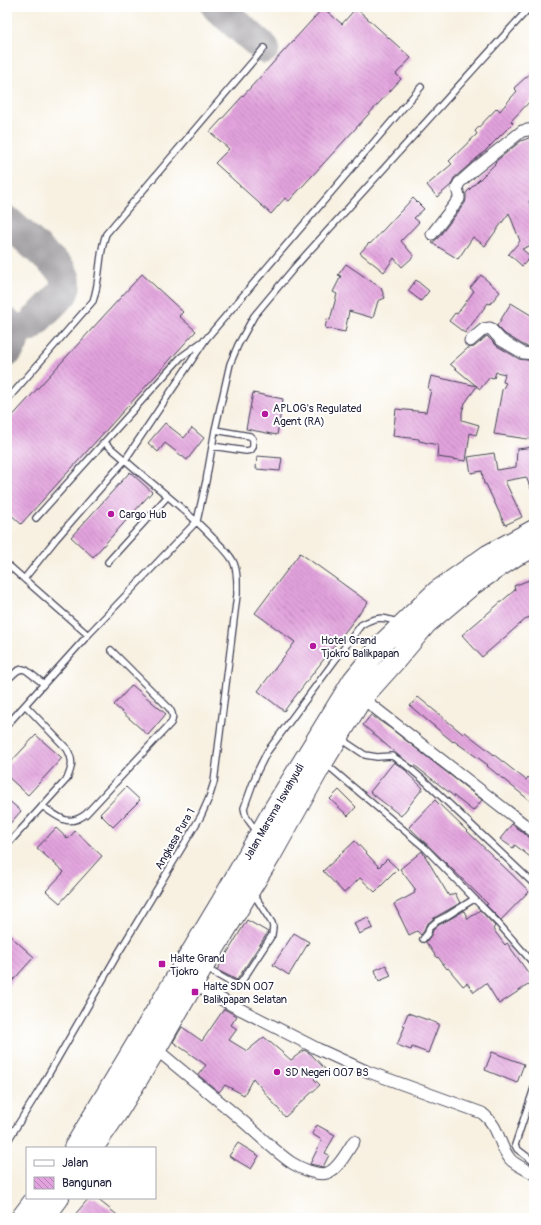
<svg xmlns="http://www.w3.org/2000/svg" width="541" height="1225" viewBox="0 0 541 1225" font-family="Pangolin,sans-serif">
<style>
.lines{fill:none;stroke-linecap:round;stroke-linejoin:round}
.taxiway{stroke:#8d8a8e;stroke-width:31}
.building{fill:url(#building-back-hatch)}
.lane-casing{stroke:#424154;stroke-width:8}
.street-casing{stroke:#424154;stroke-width:13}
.highway-casing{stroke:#424154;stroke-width:22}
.lane{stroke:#fff;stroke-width:5.5}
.street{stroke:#fff;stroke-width:11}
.highway{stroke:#fff;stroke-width:20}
.poi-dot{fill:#b5179e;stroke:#fff;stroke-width:1.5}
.labels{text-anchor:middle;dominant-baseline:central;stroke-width:4;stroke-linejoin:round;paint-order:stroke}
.poi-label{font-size:11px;fill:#22223b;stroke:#fff;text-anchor:start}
.street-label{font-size:11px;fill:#22223b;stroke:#fff}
</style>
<defs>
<pattern id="building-back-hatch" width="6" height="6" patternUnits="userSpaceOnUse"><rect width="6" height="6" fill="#e2a2dd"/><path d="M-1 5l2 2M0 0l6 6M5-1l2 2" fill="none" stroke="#b784b4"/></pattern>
</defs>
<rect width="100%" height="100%" fill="#fff"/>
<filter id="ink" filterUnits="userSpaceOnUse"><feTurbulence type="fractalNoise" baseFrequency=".025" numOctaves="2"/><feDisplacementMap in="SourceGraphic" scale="8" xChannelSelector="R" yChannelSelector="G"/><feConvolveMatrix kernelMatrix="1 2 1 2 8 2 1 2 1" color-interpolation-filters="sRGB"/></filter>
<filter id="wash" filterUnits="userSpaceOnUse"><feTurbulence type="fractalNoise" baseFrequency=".012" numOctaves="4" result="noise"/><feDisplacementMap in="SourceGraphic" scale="16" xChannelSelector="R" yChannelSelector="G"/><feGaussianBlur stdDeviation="0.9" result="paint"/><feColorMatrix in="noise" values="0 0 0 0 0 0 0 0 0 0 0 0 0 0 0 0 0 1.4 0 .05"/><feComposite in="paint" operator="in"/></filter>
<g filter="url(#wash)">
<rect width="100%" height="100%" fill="#f8f1e2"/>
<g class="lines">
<path class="taxiway" d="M217,7L264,48
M7,221L60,269C66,277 67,283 63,293L30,326C22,330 14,330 7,323
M7,352C15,343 16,337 11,327"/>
</g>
<g id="blocks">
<path class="building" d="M323,8L342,24L356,8L411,58L396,74L401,79L289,201L285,198L271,214L215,163L229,149L210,132Z
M534,70V97L511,121L513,123L484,152L454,178L451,185L437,197L427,185L452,164L449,161L477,134L475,131L497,108L500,111L517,91L514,88Z
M534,136V201H529L534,214V244L522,249L531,257L522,266L509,254L508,255L520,241L509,213L485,246L473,237L458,259L432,243L438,238L465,203L466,199V193L496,163L495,162L521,141Z
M413,198L424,209L414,218L419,222L401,241L414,256L402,267L394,258L384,272L360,253L369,243L370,244Z
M346,264L381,288L385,298L378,301L373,318L349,311L345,332L325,328L327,319L330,320L337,294L333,292L341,276L338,275Z
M142,274L183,312L179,316L196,331L21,524L7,511V422Z
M481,275L500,292L490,304L488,303L465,333L449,321L455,313L457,314L474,291L470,288Z
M416,280L429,291L421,301L408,291Z
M511,303L534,317V347L525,346L505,334L497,326Z
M487,336L497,346L519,359L534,361V369L530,385L534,386V440L494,434L502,390L506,383L503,382L505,374L496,372L494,378L490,377L480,389L450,364L468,348L474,347Z
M431,376L477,386L465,403L462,412V420L479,425L476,435L470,433L466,461L437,457L438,445L419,441V439L393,436L396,409L426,412L431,390L428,389Z
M253,393L283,399L277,435L246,429Z
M165,423L184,438L192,428L204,438L187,460L165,443L158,452L148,443Z
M534,447V496L526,477L505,481L522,517L505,525L486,484H484L482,471L471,473L468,457L494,453L497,470L516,467L517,449Z
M257,456L282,458L280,471L256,469Z
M130,472L152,492L93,557L71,537Z
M300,553L368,602L284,711L258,691L295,642L255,613Z
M534,578V616L527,618L482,657L462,635L515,590L514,586Z
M132,685L166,714L148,735L114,705Z
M418,697L463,734L465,732L526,780L528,777L534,782V804L487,766L488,765L454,741L453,742L410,706Z
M371,715L390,728L482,800L473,811L414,765L413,766L399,756L363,725Z
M36,735L62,758L28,795L7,776V766Z
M394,762L408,772L407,773L423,788L401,816L370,792Z
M126,787L140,800L113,827L100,814Z
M339,790L356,807L348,816L330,799Z
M7,799L21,811L7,827Z
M435,800L529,891L501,920L486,905L488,904L409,827Z
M512,824L530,838L534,839V860L515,845L513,848L500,839Z
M56,828L68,839L75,831L102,856L60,903L46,891L64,872L37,848Z
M355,841L379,867L387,859L398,869L375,892L360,878L344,893L323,871Z
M422,851L449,896L455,893L460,903L434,918L426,925L424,931L421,935L417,931L409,935L394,904L415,893L414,891L416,890L400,869Z
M480,910L495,926L493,929L505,945L507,943L534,981L499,1004L486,983L474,992L467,983L463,986L448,968L447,969L438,957L437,958L426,942L431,935L433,930L439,925L464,911L468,919Z
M368,917L373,928L359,934L354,923Z
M247,920L268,932L237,980L217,970Z
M7,933L34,957L7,987Z
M294,933L309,942L289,975L273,965Z
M386,965L391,976L379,981L375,970Z
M224,1009L237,1016L231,1025L237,1029L229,1040L247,1051L264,1037L291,1060L304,1050L311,1054L325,1069L314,1079L320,1085L285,1117L253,1078L244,1095L225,1085L219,1092L198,1075L206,1065L173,1042L182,1027L202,1041Z
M408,1013L439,1024L428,1053L412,1047L411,1050L397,1045L405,1026L403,1025Z
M492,1052L524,1064L517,1083L485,1070Z
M317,1125L335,1135L325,1153L329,1155L323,1167L310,1164L322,1140L312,1134Z
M238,1143L259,1156L251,1169L229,1156Z
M89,1198H96L121,1218H72Z"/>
</g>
</g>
<g filter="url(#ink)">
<use href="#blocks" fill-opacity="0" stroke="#424154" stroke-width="1"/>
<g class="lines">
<defs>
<path id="lane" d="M7,400L93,301C101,279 98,255 106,234L264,48
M212,446L246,451L251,450L253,447V439L250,436L215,430
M36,518L181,357L203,341
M108,562L167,497
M7,564L88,635
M24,579L56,539L125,460L105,443
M7,680L17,671L22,669L26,670L44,684
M7,725L88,635L197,521L206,481L215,430L230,364L238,345L254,316L294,268L530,7
M341,739L365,755L377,757L392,756L406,765L427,783L534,884
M326,764L425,848L498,923L534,964
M42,806C59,817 68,828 86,814L171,723C174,717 173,713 169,708L111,650
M257,830C250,824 245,817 244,808L257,772L267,752L361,625C375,617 383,616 398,623
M7,845L67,779C72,767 74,761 67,749L25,705
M423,939L428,933L429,928L437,921L447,916L474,899
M207,969L230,982L238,985L242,981L272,935L273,927L272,923L253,893
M534,1088L515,1145L517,1149L534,1162
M7,1142L40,1089L116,957L201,816L209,798L214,782L237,595C237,584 238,571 233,561C228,552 220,545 213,538C186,509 154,486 125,460L206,339L421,87"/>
<path id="street" d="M432,234L459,199V196L457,188L459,183L476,168L522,131L534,129
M470,341L484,329L490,328L501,340L523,353L534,354
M362,698L534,832
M194,984L230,1004L318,1049L366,1071L482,1113C501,1128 497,1143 510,1159C515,1165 526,1169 534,1174
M156,1049C183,1072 211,1094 238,1117C256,1132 273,1150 292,1163C300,1168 317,1176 327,1173C338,1170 348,1150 354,1141"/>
<path id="highway" d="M74,1148L222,901L275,807L353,680L383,643L437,591L488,555L534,530
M93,1148L117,1113L156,1049L203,967L271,855L323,762L362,698L396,660L427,623L472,585L517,555L534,548
M21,1218L36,1198
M44,1218L59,1198"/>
</defs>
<use href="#lane" class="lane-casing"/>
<use href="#street" class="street-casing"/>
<use href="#highway" class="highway-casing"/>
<use href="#lane" class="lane"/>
<use href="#street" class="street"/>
<use href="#highway" class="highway"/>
</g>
</g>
<g class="poi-dot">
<circle cx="265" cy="414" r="4"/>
<circle cx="111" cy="514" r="4"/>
<circle cx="313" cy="646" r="4"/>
<rect x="158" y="960" width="8" height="8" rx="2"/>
<rect x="191" y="988" width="8" height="8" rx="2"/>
<circle cx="277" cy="1072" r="4"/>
</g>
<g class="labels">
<g class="poi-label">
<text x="273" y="408">APLOG's Regulated<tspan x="273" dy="13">Agent (RA)</tspan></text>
<text x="119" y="514">Cargo Hub</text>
<text x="321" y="640">Hotel Grand<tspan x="321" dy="13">Tjokro Balikpapan</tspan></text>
<text x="170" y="958">Halte Grand<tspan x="170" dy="13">Tjokro</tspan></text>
<text x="203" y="986">Halte SDN 007<tspan x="203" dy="13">Balikpapan Selatan</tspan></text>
<text x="285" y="1072">SD Negeri 007 BS</text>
</g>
<g class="street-label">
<text transform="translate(274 812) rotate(-60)">Jalan Marsma Iswahyudi</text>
<text transform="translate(175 839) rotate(-60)">Angkasa Pura 1</text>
</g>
</g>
<rect width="541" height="1225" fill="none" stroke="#fff" stroke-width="24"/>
<rect x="26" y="1147" width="130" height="52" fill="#ffffff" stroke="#a7a7b1"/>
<rect x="34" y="1160" width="20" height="6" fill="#ffffff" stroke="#a7a7b1"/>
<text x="62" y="1167" font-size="12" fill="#22223b">Jalan</text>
<rect x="34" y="1177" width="20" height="12" fill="url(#building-back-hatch)" stroke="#a7a7b1"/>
<text x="62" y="1187" font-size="12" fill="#22223b">Bangunan</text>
</svg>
